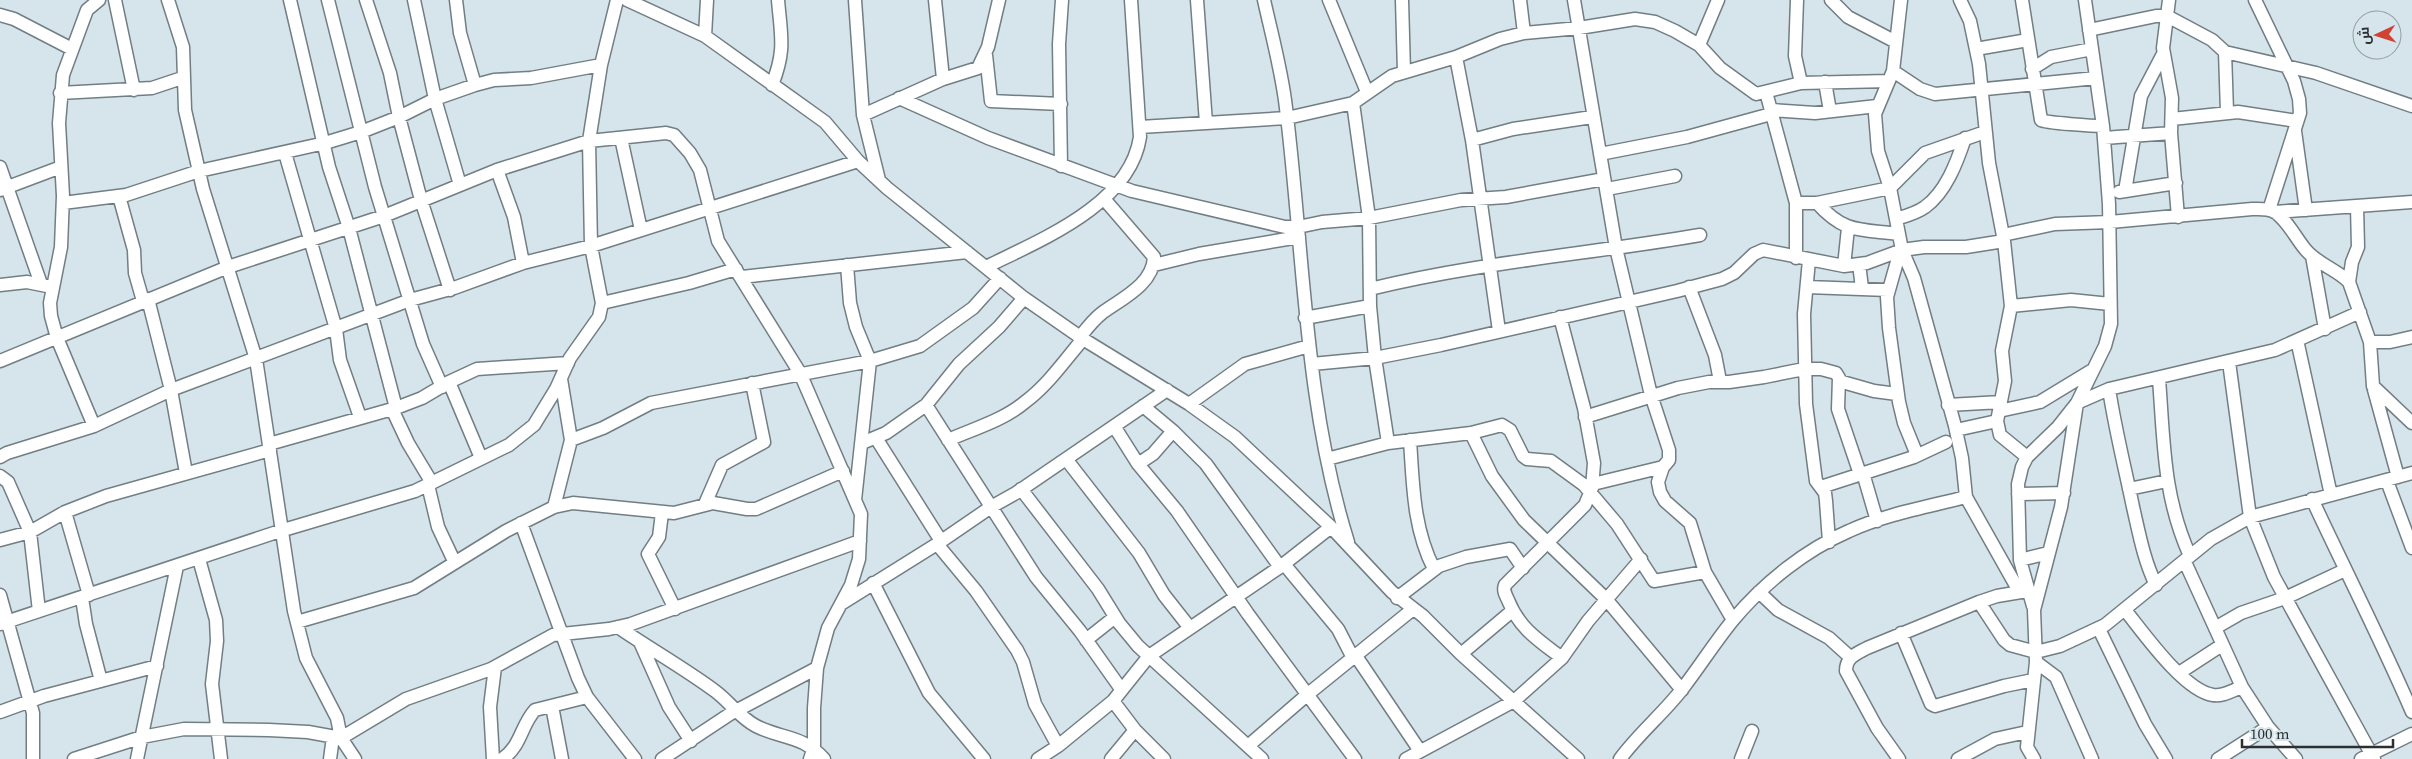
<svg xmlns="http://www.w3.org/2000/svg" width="2412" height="759" viewBox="0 0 2412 759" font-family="'Source Serif 4',Cairo,serif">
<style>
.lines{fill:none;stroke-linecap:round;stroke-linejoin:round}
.minor-casing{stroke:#717e84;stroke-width:15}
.minor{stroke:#fff;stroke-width:12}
</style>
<rect width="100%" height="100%" fill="#d6e5eb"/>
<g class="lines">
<defs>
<path id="minor" d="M115,0L134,90
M168,0L183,47L185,110L203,189L256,359L294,611L306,658L337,718L341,738L355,759
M290,0L329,167L349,228L396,408
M328,0L375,187L423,344L442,387
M366,0L390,73L399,117L421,200L450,290
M414,0L435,99L460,185
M456,0L460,33L475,85
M627,0L705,36L825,122L858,161L887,188L1024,298L1083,339L1189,404L1235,437L1331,527L1392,592L1423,616L1461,654L1578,759
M855,0L863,115L879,180
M935,0L943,79
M1197,0L1206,123
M1264,0C1272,36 1282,72 1286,108C1304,253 1304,402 1348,542
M1329,0L1367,92
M1402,0L1404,72
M1520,0L1524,33
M1574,0L1616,248L1651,395L1669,450V460L1663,467L1658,482L1660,492L1665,501L1690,523L1705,572L1733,620
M1797,0L1795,56L1801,83
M1831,0L1848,17L1896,42
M1901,0L1893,71L1875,114L1878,151L1890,188L1902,250L1914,278L1955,426L1962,458L1966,497L2019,591
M1960,0L1970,21L1979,64L1989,163L2004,241L2011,306L2002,351L2005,381L1997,421L2000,435L2027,457
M2022,0L2041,120C2046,123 2094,126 2103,126
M2169,0L2163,48L2172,98L2171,133L2178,217
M2255,0L2294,81L2299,99L2300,113L2269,210
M0,15L14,19L72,49
M2089,30L2156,16H2167L2212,40L2225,52L2316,73L2412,106
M705,36L707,0
M1699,45L1718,0
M1976,49L2028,40
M2225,52L2227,112
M986,55L991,101L1061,104
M1456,57L1472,140L1499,331
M2032,69L2051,57L2092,49
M1893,71L1920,89L1935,94L2096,78
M1825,82L1830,111
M772,85C786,50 781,36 778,0
M1766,92L1796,203V258
M60,93L152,88L182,78
M899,98L988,138L1132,191L1285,227H1298L1322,222L1369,218L1461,200L1506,197L1604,179
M1353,103L1369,218L1370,306L1375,358L1388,443
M1771,110L1815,113L1877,106
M863,115L943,79L978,68L988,47L999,0
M2172,119L2238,112L2297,121
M1140,127L1287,118L1353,103L1392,76L1456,57L1500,39L1524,33L1579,28L1635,19L1655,22L1675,31L1699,45L1720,68L1756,94L1801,83L1889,81
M2295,131L2306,210
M621,138L641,230
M2104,138L2171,133
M1472,140L1513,129L1592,117
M285,153L336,329L340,360L360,417
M1600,154L1687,137L1771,114
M1061,166L1059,44L1062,0
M0,167L41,284
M497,170L514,217L523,263
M1607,189L1675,176
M0,190L61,167
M2125,191L2141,96L2163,54
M2119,192L2176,183
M119,196L134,250L135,273L143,301
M63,203L126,195L199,171L325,143L361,132L399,117L435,99L475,85L494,80L531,78L601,65
M1796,203H1817L1890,188L1925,153L1985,132
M1817,203C1845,234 1860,229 1899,234
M2274,212L2412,202
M1896,219C1906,216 1917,213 1925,207C1946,192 1957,162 1965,138
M2003,235L2055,224L2110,222L2252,209C2259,209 2268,208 2275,212C2288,221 2295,237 2305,249C2317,264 2336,269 2349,282L2370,342L2373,386L2398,477
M1900,251L1887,297L1889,328L1899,402L1904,423L1917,455
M2312,256L2325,329
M1809,260L1804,314L1806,404L1816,481L1825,493L1826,501L1829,542
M1859,264L1862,288
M847,265L850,303L856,327L870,361L855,500
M1154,265L1199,254L1299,237
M1844,266L1848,228
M986,267C1040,240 1130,205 1140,137L1131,0
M742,277L967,252
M2349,282L2352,262L2358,247L2357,206
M0,285L27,282L47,286
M1689,287L1715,355L1720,381
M1807,287L1888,290
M1370,289C1479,262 1590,254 1700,235
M148,299L171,390L186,473
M602,303L689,283L736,269
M2011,306L2071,300L2110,304
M1560,317L1584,408L1594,463L1592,488L1585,505L1505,585C1503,590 1505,594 1508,600C1519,628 1538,640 1562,658
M1305,318L1370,306
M1080,337C1087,328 1093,320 1102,313C1121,299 1153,285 1154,257L1105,200
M2297,340L2331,495
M2370,342H2390L2412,337
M0,361L228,267L384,216L497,170L589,141L666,133L674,135L690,153L700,170L718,241L800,373L861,514L859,559L851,585L828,628L817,668L814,708V747L810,759
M2229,362L2250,517L2274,577L2374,759
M1312,364L1375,358L1441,345L1677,291L1722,279L1734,273L1754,254L1763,250L1844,266L1867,263L1902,250L1924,247H1966L2004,241
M2159,379C2164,443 2163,496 2190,556
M1839,381L1874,391L1897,394
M449,382L481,458
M2373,386L2412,423
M2109,389C2115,429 2125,468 2133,507C2139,533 2144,561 2156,585
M1189,404L1245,364L1309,346
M926,405L1036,577L1080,631L1121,689
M1948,405L2001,402
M1143,406L1173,431L1206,464L1280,567
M392,409L408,443L432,483
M1999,411L2040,402L2091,371
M1585,417L1678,388L1709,382H1729L1764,377L1804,369H1821L1836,373L1839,378L1838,409L1860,474
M94,426L57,338L51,316L50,303L61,247L63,196L59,123L63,75L87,10L99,0
M1114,426L1138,464L1177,511L1248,614L1355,759
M1956,430L1997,421
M1471,433L1492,476L1524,520L1606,599L1682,690
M876,438L941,541
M571,440L603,428L651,403L870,361L920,346L973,308L1000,278
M948,440C973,429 1004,420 1025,402C1048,385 1065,360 1083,339
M1410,440C1413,484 1413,528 1434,569
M862,443L886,433L926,405L959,364L999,327L1024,298
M269,444L396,408L422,398L449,382L477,369L568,363
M0,457L7,453L94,426L171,390L410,300L454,288L523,263L591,246L858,161
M1066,459L1139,553L1164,595L1190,628
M1327,459L1388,443L1471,433L1502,425L1510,430L1523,456L1527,459L1551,461L1584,485L1617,524L1654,581L1705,572
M1138,464L1153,454L1173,431
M1863,473L1877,521
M0,476L8,482L30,532L39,611
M2387,481L2412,548
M1593,484L1663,467
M428,485L438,527L454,561
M1821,487L1914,457L1946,442
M1021,489L1098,589L1119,623L1138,646L1262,759
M2129,489L2167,481
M2018,494L2064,493
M2312,499C2345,570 2381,640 2412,712
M705,504L722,465L764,442L752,383
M554,507L571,440L561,379
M65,512L89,595
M662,513L659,537L648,554L675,609
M521,523L578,678L587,697L635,759
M0,540L30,532L65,512L106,496L270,450
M937,544L976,591L1017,650L1023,662L1035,704L1058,746
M199,559L216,620L217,641L212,684L221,759
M2020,560L2048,553
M2185,562L2242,687L2268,727L2296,759
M1284,564L1338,629L1353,658
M873,583L929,693L984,759
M1759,592L1778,610L1829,638L1850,657
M0,595L33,713V759
M82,598L86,624L101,681
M1397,598L1439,566L1466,557L1510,549L1523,568
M1979,602L2004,640L2010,645L2036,652L2060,646L2105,625L2211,539L2250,517L2412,473
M841,604L937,544L991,507L1016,493L1167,390
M2033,606L2020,560L2018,484L2022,467L2027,457L2058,427L2077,403L2109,389L2275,350L2360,312
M2125,610C2143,632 2184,691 2213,695C2222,697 2233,690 2242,687
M297,622L414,588L506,531L554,507L573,503L674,513L713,503L747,509H756L843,471
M0,624L280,531L415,491L509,445L534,425L556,389L570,358L599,317L602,303L591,246L589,141L601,65L617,0
M618,627C650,649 684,668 715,691C730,702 739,717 756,726C781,739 803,735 824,759
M2215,628L2241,613L2285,598L2345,570
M2099,629L2145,724L2166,759
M1901,633L1931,704L1935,706L2004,686L2033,680
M1086,640L1115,617
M640,642L669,707L691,741
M1461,654L1512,611
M1356,656L1420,751
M2036,662L2056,677L2092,759
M2179,673L2222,645
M1113,701L1135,730L1164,759
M552,706L562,759
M0,712L44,696L157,666
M1248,746L1308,694L1413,609
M74,759L142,737L184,729L269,730L308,732L341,738L406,699L491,669L553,635L609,629L631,624L860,541
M137,759L177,566
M330,759L333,737
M493,759L490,707L495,667
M502,759C521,747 521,725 535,710L587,697
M662,759L730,714L817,668
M1038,759L1058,746L1113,701L1149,656L1280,567L1331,527
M1111,759L1135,730
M1406,759L1514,701L1562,658L1588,621L1641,559
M1620,759C1639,733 1664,713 1683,688C1700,666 1715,642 1733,620C1764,583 1805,550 1849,531C1886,514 1927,507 1966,497
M1741,759L1752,731
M1899,759L1877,728L1846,671C1846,657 1856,654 1867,648L1979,602L1997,596L2027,591
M1958,759L1995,739L2027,732
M2034,759L2027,747L2036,662L2034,610L2061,507L2077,403L2105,346L2111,324L2109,204L2103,126L2085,0
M2218,759L2268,727
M2361,759L2412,734"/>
</defs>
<use href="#minor" class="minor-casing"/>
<use href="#minor" class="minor"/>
</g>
<g transform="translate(2377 35) rotate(266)"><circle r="24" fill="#d6e5eb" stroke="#929da1"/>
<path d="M0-4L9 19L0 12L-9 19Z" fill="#cf4234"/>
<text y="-8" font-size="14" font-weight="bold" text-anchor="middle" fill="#2b3033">ش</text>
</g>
<path d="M2242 739v8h151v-8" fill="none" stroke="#2b3033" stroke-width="2.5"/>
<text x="2250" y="739" font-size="15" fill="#2b3033" stroke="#d6e5eb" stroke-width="4" paint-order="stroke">100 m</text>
</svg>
